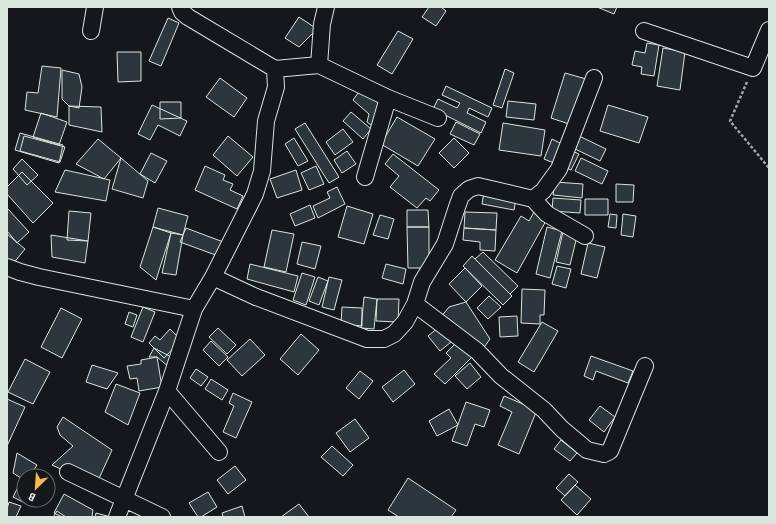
<svg xmlns="http://www.w3.org/2000/svg" width="776" height="524" viewBox="0 0 776 524" font-family="'Roboto Condensed',sans-serif">
<style>
.building{fill:#2c363c;stroke:#d8e6dc}
.lines{fill:none;stroke-linecap:round;stroke-linejoin:round}
.street-casing{stroke:#d8e6dc;stroke-width:18}
.path{stroke:#9da8a2;stroke-width:2.5;stroke-dasharray:3 2;stroke-linecap:butt}
.street{stroke:#14181c;stroke-width:16}
</style>
<rect width="100%" height="100%" fill="#14181c"/>
<path class="building" d="M429,7H441L446,11L436,26L422,17Z
M597,7H617L614,14Z
M299,17L317,29L299,47L285,38Z
M168,18L179,23L161,66L149,61Z
M398,31L413,39L392,74L377,65Z
M647,43L659,45L654,76L641,74L642,67L632,65L635,51L645,53Z
M663,48L685,52L680,90L657,86Z
M117,52H141V81L118,82Z
M42,66L61,68L57,117L25,110L27,92L38,93Z
M505,69L514,73L502,108L493,105Z
M62,70L79,74L82,87L79,108L69,106L62,99Z
M565,73L586,79L572,125L551,118Z
M220,78L247,98L234,117L206,97Z
M446,86L492,108L488,117L469,108L467,113L486,122L481,133L433,109L438,99L457,108L460,103L442,95Z
M361,89L383,103L376,129L367,122L369,114L353,100Z
M508,101L536,104L534,120L506,117Z
M160,102H181V118L160,119Z
M152,105L187,121L180,136L158,125L150,140L138,134Z
M608,105L648,117L639,143L600,131Z
M69,106L101,107L102,132L69,125Z
M351,112L371,129L363,139L343,121Z
M41,113L67,122L59,145L33,137Z
M397,117L435,139L418,166L381,144Z
M456,122L480,134L474,145L450,134Z
M305,123L339,177L329,183L295,129Z
M503,123L545,130L541,156L499,150Z
M343,129L353,142L335,155L326,142Z
M20,133L63,145L59,163L15,150Z
M577,135L606,149L600,161L571,147Z
M24,136L65,147L60,162L20,151Z
M228,136L253,157L237,176L213,155Z
M294,138L308,161L298,166L285,144Z
M454,138L469,153L454,168L439,153Z
M98,139L121,158L104,179L76,164Z
M552,139L562,144L554,163L544,159Z
M570,150L579,154L571,170L562,166Z
M347,151L356,164L342,173L334,160Z
M151,153L167,161L155,183L140,174Z
M393,154L439,190L430,201L426,198L417,208L390,187L399,176L385,164Z
M121,158L148,181L143,198L112,189Z
M581,158L608,171L602,184L575,171Z
M22,159L38,175L27,185L13,169Z
M205,166L225,175L223,180L233,184L230,190L243,196L237,209L195,190Z
M316,166L324,184L309,190L301,173Z
M65,170L110,180L106,201L55,192Z
M296,170L302,190L277,198L270,179Z
M22,172L53,203L33,223L7,194V187Z
M555,182L583,184L582,198L553,195Z
M616,184L634,185L633,202H616Z
M337,187L345,204L318,218L313,206L330,198L327,192Z
M484,192L516,198L514,210L482,204Z
M553,198L581,200L580,213L552,211Z
M585,199H608V215H585Z
M310,205L315,218L295,226L290,214Z
M347,206L373,214L364,244L338,237Z
M7,208L29,232L17,243L7,231Z
M158,208L188,216L183,235L153,227Z
M407,210H428L429,227H407Z
M69,211L91,213L88,241L67,240Z
M465,212L497,213L496,230L464,228Z
M534,212L547,219L517,273L495,260L521,216L529,221Z
M610,214L617,215L616,228L608,227Z
M623,214L636,216L633,237L621,235Z
M380,215L394,219L388,239L373,235Z
M153,227L171,233L156,280L140,267Z
M407,227H429V268H408Z
M547,227L562,231L550,278L536,274Z
M186,228L226,243L221,257L180,242Z
M464,228L496,230L495,251L480,250V242L463,240Z
M272,230L294,234L286,272L264,267Z
M563,232L577,236L570,265L556,262Z
M171,233L183,235L176,275L162,273Z
M7,234L25,249L12,265L7,260Z
M51,235L88,241L85,263L52,257Z
M302,242L321,246L315,269L297,264Z
M588,243L605,247L597,278L581,274Z
M483,252L518,286L510,294L475,259Z
M472,256L512,296L503,305L463,266Z
M250,264L298,276L294,292L247,279Z
M386,264L406,269L403,284L382,278Z
M557,266L571,269L566,288L552,284Z
M465,268L482,286L466,302L449,284Z
M302,273L315,277L306,305L293,300Z
M318,277L328,281L319,305L309,301Z
M329,277L342,280L334,310L322,307Z
M522,289L545,290L544,315H540V324L521,323Z
M489,296L501,307L488,319L477,308Z
M364,297L377,299L374,329L361,328Z
M377,299H399L398,322L376,321Z
M466,302L490,339L482,350L440,318L449,307Z
M143,307L155,312L143,342L131,337Z
M342,307L362,308V326L341,324Z
M61,308L82,319L62,358L41,347Z
M129,312L137,315L133,327L125,324Z
M517,316L518,336L500,337L499,317Z
M542,322L558,331L534,372L518,362Z
M439,327L451,342L440,351L428,336Z
M218,328L236,345L227,354L209,337Z
M170,329L181,340L164,358L149,343L155,336L160,340Z
M301,334L319,350L298,375L280,359Z
M250,339L265,355L242,376L227,360Z
M460,339L475,354L445,384L434,374L451,358L446,353Z
M211,341L228,357L219,366L203,350Z
M154,348L175,359L170,368L157,357H149Z
M591,356L633,371L628,383L596,371L593,380L584,376Z
M157,357L162,387L139,391L137,378L130,379L127,366L141,364V360Z
M25,359L50,372L33,404L8,392Z
M470,363L481,377L467,389L455,376Z
M92,365L118,373L107,389L86,382Z
M196,369L208,377L201,386L190,378Z
M404,370L415,384L393,402L382,387Z
M360,371L373,381L359,399L346,388Z
M211,379L228,390L222,400L205,389Z
M116,384L140,393L128,425L105,412Z
M233,393L252,402L236,438L223,432L234,406L229,403Z
M504,396L537,410L519,454L498,445L512,412L500,406Z
M7,399L25,407L7,446Z
M466,402L490,410L484,427L475,424L467,446L452,441Z
M600,406L615,417L604,432L589,420Z
M449,409L458,425L437,436L429,421Z
M63,417L112,450L96,485L52,465L73,446L60,435L57,427Z
M355,419L369,438L350,452L336,433Z
M561,440L577,453L570,461L554,449Z
M332,446L353,465L343,476L321,457Z
M17,453L37,465L30,476H24V480L13,473Z
M235,466L246,480L228,494L217,480Z
M569,474L578,482L565,496L556,488Z
M24,475L26,476H24V500H27L25,503L13,497Z
M408,478L456,510L451,517H399L388,510Z
M575,485L591,499L577,515L561,500Z
M208,492L217,507L201,517H198L189,503Z
M64,494L93,510L92,517H62L54,513Z
M9,502L21,506L16,517H7V509Z
M299,504L309,517H281Z
M242,506L245,517H223L222,513Z
M57,511L66,517H53Z
M96,513L111,517H95Z"/>
<g class="lines">
<defs>
<path id="street" d="M180,7L182,12L188,17L275,69L319,65L388,98L438,118
M91,31L95,7
M644,31L753,68L769,30
M319,65L322,24L326,7
M365,177L388,98
M533,199L547,214L585,236
M7,267L20,272L39,277L194,309
M213,277L256,297L367,339H384L394,334L405,322L415,304L422,282L445,244L457,207L461,196L469,189L478,186L533,199L543,191L559,169L594,78
M415,304L477,351L501,376L544,410L562,429L587,450L604,454L610,451L645,366
M167,391L219,452
M68,472L162,517
M117,517L167,391L194,309L213,277L255,194L262,171L266,121L276,87L275,69"/>
</defs>
<use href="#street" class="street-casing"/>
<path class="path" d="M747,82L730,121L769,168"/>
<use href="#street" class="street"/>
</g>
<rect width="776" height="524" fill="none" stroke="#d8e6dc" stroke-width="16"/>
<g transform="translate(36 488) rotate(205)"><circle r="19" fill="#14181c" stroke="#626a69"/>
<path d="M0-3L7 15L0 10L-7 15Z" fill="#ffb74d"/>
<text y="-6" font-size="11" font-weight="bold" text-anchor="middle" fill="#d8e6dc">B</text>
</g>
</svg>
